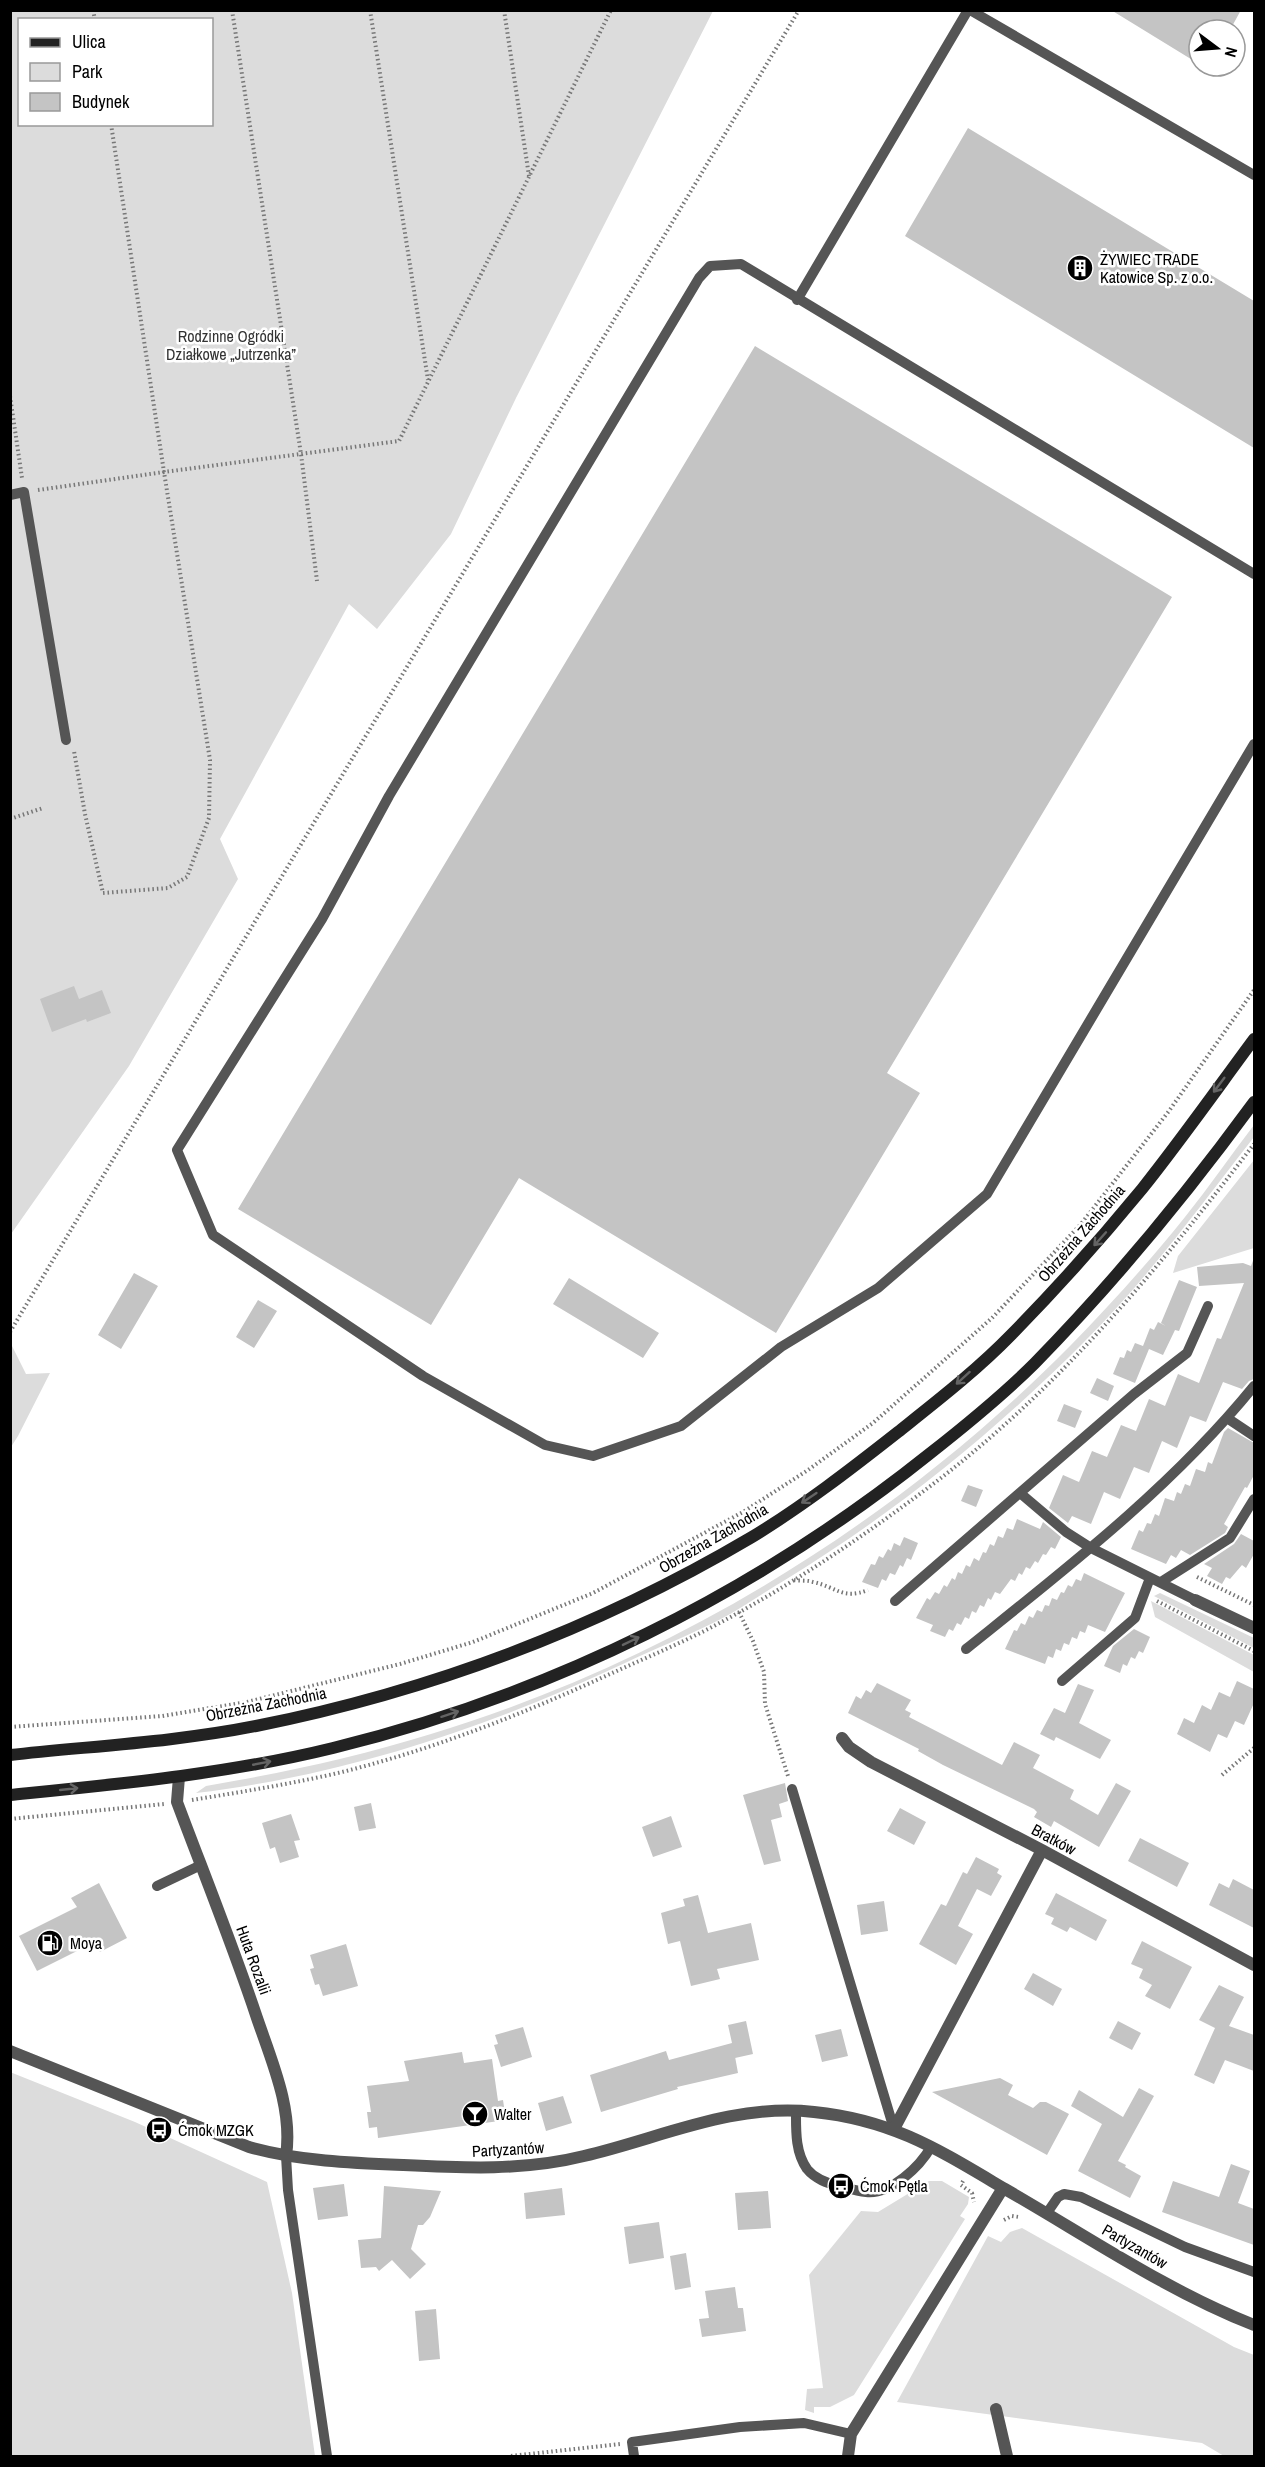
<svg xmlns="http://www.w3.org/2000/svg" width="1265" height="2467" viewBox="0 0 1265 2467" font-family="'Archivo Narrow',sans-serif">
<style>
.green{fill:#dcdcdc;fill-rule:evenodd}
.building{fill:#c4c4c4}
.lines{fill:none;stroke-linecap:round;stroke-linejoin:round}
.path{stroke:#777;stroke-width:4;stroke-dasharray:1.5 3;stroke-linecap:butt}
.lane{stroke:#555;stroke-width:10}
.street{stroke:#555;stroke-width:12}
.secondary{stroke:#222;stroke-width:12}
.oneway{stroke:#646464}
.labels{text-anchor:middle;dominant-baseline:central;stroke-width:5;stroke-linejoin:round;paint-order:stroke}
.poi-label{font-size:16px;fill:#000;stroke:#fff;text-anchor:start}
.park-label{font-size:16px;fill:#333;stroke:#fff}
.street-label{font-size:16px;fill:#000;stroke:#fff}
</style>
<rect width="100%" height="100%" fill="#fff"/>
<path class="green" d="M11,11H713L516,398L451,534L377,629L349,604L220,839L238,879L129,1066L11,1234ZM20,20H212V124H20Z
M1254,1125V1137C1200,1206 1149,1277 1086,1340C995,1432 896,1512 785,1580C763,1593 742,1608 719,1620C688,1636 656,1648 625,1663C489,1727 347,1775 196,1793L206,1786C282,1773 357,1757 431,1734C671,1661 894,1524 1070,1346C1110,1305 1149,1262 1185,1217C1209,1187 1231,1155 1254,1125Z
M1254,1160V1248L1173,1273L1178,1256Z
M11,1344L26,1374L50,1373L18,1436L11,1447Z
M1160,1593L1254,1638V1648L1154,1596Z
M1151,1601L1254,1655V1672L1155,1617Z
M10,2072L135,2122L267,2182L292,2293L315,2456H11Z
M929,2181H942L969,2197L968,2204L960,2216L965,2219L854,2395L830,2407H814V2413L805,2410L807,2389L823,2388L809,2275L861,2211L878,2212Z
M1022,2228L1234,2347L1254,2355V2456H1224L1202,2443L897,2402L988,2236L1001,2242L1010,2232Z"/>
<path class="building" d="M1111,10H1241L1230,30H1199V64Z
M968,128L1254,301V448L905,236Z
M755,346L1172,597L887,1073L920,1093L776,1333L519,1178L431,1325L238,1209Z
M74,986L79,999L102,990L111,1013L87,1022L86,1019L52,1032L40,999Z
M1254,1258V1379L1249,1381L1242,1389L1223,1382L1206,1422L1190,1416L1177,1448L1162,1441L1149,1473L1134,1467L1120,1499L1104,1492L1091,1524L1072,1516L1068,1523L1049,1508L1063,1475L1079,1482L1092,1451L1107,1457L1121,1425L1136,1431L1149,1399L1165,1406L1178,1374L1199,1383L1217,1338L1221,1339L1244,1283L1199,1286L1197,1267L1243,1263L1251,1266Z
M134,1273L158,1286L121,1349L98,1335Z
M569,1278L659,1333L643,1358L553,1304Z
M1179,1280L1197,1287L1179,1331L1175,1330L1163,1355L1149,1349L1135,1383L1113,1374L1120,1357L1124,1358L1127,1350L1131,1352L1135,1343L1143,1346L1150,1328L1154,1330L1158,1322L1166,1326L1161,1323Z
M258,1300L277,1311L254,1348L236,1337Z
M1097,1378L1114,1386L1108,1401L1090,1393Z
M1064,1404L1082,1411L1075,1428L1057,1421Z
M1228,1428L1254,1443V1475L1247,1488L1245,1487L1224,1524L1228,1527L1225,1533L1190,1555L1181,1550L1176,1558L1171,1555L1166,1564L1131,1549L1139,1530L1143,1532L1147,1523L1151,1524L1155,1514L1159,1516L1165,1498L1174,1501L1177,1492L1181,1494L1185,1484L1190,1486L1196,1469L1205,1472L1208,1462L1212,1464L1224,1432Z
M968,1485L983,1490L976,1507L961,1501Z
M1017,1519L1040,1529L1043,1522L1061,1537L1055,1549L1051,1547L1046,1555L1043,1554L1038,1563L1035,1561L1030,1569L1026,1567L1022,1575L1019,1573L1015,1581L1011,1579L1000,1594L995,1592L991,1600L988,1598L984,1607L980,1605L976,1613L972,1611L969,1619L965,1617L961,1625L957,1623L953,1631L949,1629L945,1637L930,1631L933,1625L916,1618L927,1598L930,1600L935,1592L939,1594L944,1585L947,1587L952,1578L955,1580L958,1572L962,1574L966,1565L970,1567L974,1558L979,1561L983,1552L986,1553L990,1544L994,1546L998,1536L1003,1538L1007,1528L1013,1530Z
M1241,1534L1254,1541V1554L1246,1568L1242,1565L1230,1579L1226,1577L1222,1584L1207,1576L1212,1568L1204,1564L1234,1544Z
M904,1537L918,1543L911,1560L907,1558L903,1567L900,1565L895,1575L890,1573L886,1581L882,1579L878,1588L862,1582L871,1564L875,1565L879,1556L883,1558L888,1549L891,1551L894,1543L900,1546Z
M1084,1573L1125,1593L1105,1632L1088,1625L1085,1633L1080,1631L1077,1639L1072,1637L1069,1645L1064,1643L1061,1651L1056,1649L1053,1658L1048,1656L1045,1664L1005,1649L1014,1630L1017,1631L1021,1623L1025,1625L1029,1616L1033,1618L1037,1610L1042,1612L1045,1605L1049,1606L1052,1598L1057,1600L1061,1592L1064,1593L1068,1585L1072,1587L1076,1579L1081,1581Z
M1134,1629L1150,1637L1143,1653L1139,1651L1135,1659L1131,1657L1127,1666L1123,1664L1120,1673L1104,1666L1113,1646Z
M1237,1681L1254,1689V1703L1244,1725L1235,1721L1227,1738L1218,1734L1210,1752L1177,1734L1184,1718L1194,1723L1202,1705L1211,1710L1219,1692L1230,1697Z
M877,1683L911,1700L905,1710L911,1713L909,1717L1002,1765L1014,1742L1040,1755L1033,1768L1074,1790L1070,1799L1098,1815L1116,1783L1131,1791L1099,1847L1054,1821L1051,1827L1034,1817L1037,1812L1034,1809L943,1765L918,1751L919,1749L848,1713L856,1696L861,1699L866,1690L871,1693Z
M1078,1684L1094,1690L1079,1723L1111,1740L1100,1759L1056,1737L1054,1741L1040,1734L1054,1708L1065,1713Z
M785,1783L788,1801L779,1804L782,1817L771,1820L781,1861L764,1865L743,1795Z
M371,1803L376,1828L359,1831L354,1807Z
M900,1808L926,1822L914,1845L887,1831Z
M291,1814L300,1840L294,1841L299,1857L280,1863L275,1847L270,1849L262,1823Z
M671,1816L682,1847L653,1857L642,1827Z
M1140,1838L1189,1863L1177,1887L1128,1861Z
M976,1857L999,1869L997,1873L1002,1876L991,1896L977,1889L958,1926L973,1934L956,1965L919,1944L941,1904L946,1906L963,1872L967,1874Z
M1233,1879L1254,1890V1928L1209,1905L1219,1883L1229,1888Z
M99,1883L127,1938L100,1952L95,1942L37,1971L19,1936L77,1907L71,1898Z
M1056,1893L1107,1920L1096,1941L1070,1927L1067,1932L1051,1924L1054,1918L1045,1914Z
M698,1895L708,1933L751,1923L759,1960L717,1969L720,1979L691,1986L680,1941L668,1944L661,1913L685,1906L683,1899Z
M884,1901L888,1931L861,1935L857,1905Z
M1142,1941L1192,1967L1170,2009L1145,1996L1152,1985L1139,1978L1143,1969L1131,1964Z
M346,1944L358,1986L323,1996L319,1984L315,1985L310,1969L314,1968L310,1955Z
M1033,1973L1062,1989L1053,2006L1024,1989Z
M1219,1985L1244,1997L1229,2026L1254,2035V2071L1225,2060L1214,2084L1194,2075L1215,2028L1199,2020Z
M746,2021L753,2054L735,2058L734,2051L738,2073L677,2087L678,2089L601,2112L590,2075L666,2051L669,2060L732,2043L728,2025Z
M1118,2021L1141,2033L1132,2050L1109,2038Z
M523,2027L532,2057L501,2067L494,2045L498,2044L495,2035Z
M841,2029L848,2056L822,2062L815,2035Z
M462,2052L464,2063L492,2059L498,2101L503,2100L506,2120L378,2138L377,2127L369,2128L367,2112H371L367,2086L409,2081L404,2061Z
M1000,2078L1013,2085L1008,2095L1033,2108L1040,2102H1046L1069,2114L1047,2155L932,2092Z
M1139,2088L1154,2096L1118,2161L1126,2165L1125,2167L1141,2176L1130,2198L1078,2171L1102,2124L1071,2106L1079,2090L1123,2117Z
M563,2096L572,2123L546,2131L538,2103Z
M1231,2164L1250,2171L1238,2203L1254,2209V2245L1162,2212L1173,2181L1219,2197Z
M344,2184L348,2216L318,2220L313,2188Z
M384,2186L441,2191L430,2217L423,2225H418L411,2249L426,2264L410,2279L392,2260L379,2271L376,2267L361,2268L358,2240L381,2238Z
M562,2188L565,2215L526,2219L524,2193Z
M768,2191L771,2228L738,2230L735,2193Z
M659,2222L664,2258L629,2264L624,2227Z
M686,2253L691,2287L675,2290L670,2256Z
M735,2287L738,2308H743L746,2331L702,2337L699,2319L709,2318L705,2291Z
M436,2309L440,2359L419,2361L415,2311Z"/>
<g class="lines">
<path class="path" d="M93,10L95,20
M232,10L301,454L317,581
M370,10L428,380
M504,10L529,176
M111,124L164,472L399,441L611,10
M10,396L22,478
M38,490L164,472L210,760L209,818L187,877L168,888L103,893L85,814L74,751
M10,819L43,808
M10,1332L799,10
M1197,1577L1254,1605
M794,1580C800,1581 807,1580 813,1582C837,1587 842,1600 868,1590
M1157,1601L1254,1651
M739,1612L753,1641L764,1672L765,1704L788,1776
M10,1727L162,1716L247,1702L400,1664L473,1642L593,1593L743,1512L808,1470L873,1423L992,1318L1081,1224L1169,1111L1254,990
M1222,1775L1254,1748
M192,1800C241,1792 290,1784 338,1773C432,1750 523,1714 610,1674C643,1659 677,1645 710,1628C789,1587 866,1535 937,1481C1060,1387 1161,1266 1254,1144
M10,1819L164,1804
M963,2181L961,2185L972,2193L974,2202
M1004,2220L1012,2216L1019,2217
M511,2456L620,2444"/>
<path class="lane" d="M970,10L1254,175
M797,300L968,10
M10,495L24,492L66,740
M1254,574L741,264L710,266L699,278L389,796L322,919L177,1150L213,1235L423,1376L545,1445L593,1456L681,1426L781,1347L878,1288L987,1194L1254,744
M1227,1418L1254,1436
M1020,1493L1066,1532L1091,1548L1195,1600
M1161,1582L1230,1538L1254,1499
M895,1601L1134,1394L1187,1353L1208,1306
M966,1649C1067,1568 1172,1487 1254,1386
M1062,1681L1135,1618L1150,1578
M792,1789L894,2129
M157,1886L201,1865
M796,2110C796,2130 795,2152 807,2169C815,2179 827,2183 839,2186C847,2188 857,2191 866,2192C891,2195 920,2166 931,2147
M286,2156L288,2190L327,2456
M1047,2213L1058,2197L1064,2194L1081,2197L1185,2247L1254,2272
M634,2456L632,2442L740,2427L804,2423L851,2434"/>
<path class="street" d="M1195,1600L1254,1628
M842,1738L849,1747L871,1762L1042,1850L1254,1965
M179,1777L177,1802C204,1874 233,1946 257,2018C272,2062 293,2109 286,2156
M10,2051L249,2147C299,2161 351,2163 403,2165C464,2168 524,2171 584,2156C661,2138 732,2103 814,2112C893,2120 939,2150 1005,2189C1087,2236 1167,2291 1254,2325
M894,2129L1042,1850
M996,2409L1007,2456
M848,2456L851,2434L1003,2188"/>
<path class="secondary" d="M10,1755C92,1746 176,1742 256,1726C431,1691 598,1628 752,1537C803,1506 851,1469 898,1432C937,1401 977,1370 1012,1334C1057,1288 1101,1239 1142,1189C1181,1140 1217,1089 1254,1039
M10,1795C119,1784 227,1774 333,1748C550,1695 754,1594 928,1455C965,1426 1002,1396 1035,1363C1116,1280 1186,1195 1254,1102"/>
</g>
<defs><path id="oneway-shaft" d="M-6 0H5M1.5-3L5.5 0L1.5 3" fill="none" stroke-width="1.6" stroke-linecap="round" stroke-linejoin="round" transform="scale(1.5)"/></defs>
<g class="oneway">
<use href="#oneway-shaft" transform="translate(1219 1085) rotate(127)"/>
<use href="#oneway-shaft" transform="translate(1100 1239) rotate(132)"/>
<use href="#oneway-shaft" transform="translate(963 1378) rotate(138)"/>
<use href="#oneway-shaft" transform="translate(809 1498) rotate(146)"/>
<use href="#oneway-shaft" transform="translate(631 1641) rotate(-26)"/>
<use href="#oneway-shaft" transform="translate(450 1714) rotate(-18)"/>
<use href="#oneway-shaft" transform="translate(262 1763) rotate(-11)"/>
<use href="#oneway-shaft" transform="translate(69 1789) rotate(-6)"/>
</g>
<defs>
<symbol id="building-disc" viewBox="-11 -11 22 22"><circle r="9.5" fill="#000" stroke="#fff"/><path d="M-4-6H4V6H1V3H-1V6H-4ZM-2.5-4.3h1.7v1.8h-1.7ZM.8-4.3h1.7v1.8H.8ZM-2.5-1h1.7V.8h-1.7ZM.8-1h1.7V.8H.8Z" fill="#fff"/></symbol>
<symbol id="fuel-disc" viewBox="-11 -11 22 22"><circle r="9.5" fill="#000" stroke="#fff"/><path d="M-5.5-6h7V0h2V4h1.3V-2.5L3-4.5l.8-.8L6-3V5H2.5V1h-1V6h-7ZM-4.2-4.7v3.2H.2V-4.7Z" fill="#fff"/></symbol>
<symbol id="bar-disc" viewBox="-11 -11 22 22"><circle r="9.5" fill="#000" stroke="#fff"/><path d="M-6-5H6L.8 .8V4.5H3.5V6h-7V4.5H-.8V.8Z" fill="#fff"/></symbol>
<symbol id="bus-disc" viewBox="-11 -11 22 22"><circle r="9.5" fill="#000" stroke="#fff"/><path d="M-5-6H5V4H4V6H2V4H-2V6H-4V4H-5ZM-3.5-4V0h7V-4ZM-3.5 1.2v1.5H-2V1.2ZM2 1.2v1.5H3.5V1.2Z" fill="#fff"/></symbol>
</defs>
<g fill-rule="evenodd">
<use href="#building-disc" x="1065" y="253" width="30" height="30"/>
<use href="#fuel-disc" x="35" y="1928" width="30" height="30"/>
<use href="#bar-disc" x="460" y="2099" width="30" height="30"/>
<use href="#bus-disc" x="144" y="2115" width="30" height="30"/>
<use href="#bus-disc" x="826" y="2171" width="30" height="30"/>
</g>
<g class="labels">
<g class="poi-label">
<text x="1100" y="259">ŻYWIEC TRADE<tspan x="1100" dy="18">Katowice Sp. z o.o.</tspan></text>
<text x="70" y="1943">Moya</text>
<text x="494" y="2114">Walter</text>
<text x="178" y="2130">Ćmok MZGK</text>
<text x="860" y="2186">Ćmok Pętla</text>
</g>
<g class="park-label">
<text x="231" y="336">Rodzinne Ogródki<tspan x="231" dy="18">Działkowe „Jutrzenka”</tspan></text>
</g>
<g class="street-label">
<text transform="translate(1081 1233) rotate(-49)">Obrzeżna Zachodnia</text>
<text transform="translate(713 1538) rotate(-30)">Obrzeżna Zachodnia</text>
<text transform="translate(266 1704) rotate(-11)">Obrzeżna Zachodnia</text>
<text transform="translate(1054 1839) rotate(28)">Bratków</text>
<text transform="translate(254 1960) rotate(70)">Huta Rozalii</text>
<text transform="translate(508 2149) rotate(-3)">Partyzantów</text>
<text transform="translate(1135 2246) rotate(30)">Partyzantów</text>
</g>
</g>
<rect width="1265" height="2467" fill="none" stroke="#000000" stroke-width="24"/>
<rect x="18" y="18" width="195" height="108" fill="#ffffff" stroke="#999999" stroke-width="1.5"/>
<rect x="30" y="38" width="30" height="9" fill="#222222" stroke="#999999" stroke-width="1.5"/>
<text x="72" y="48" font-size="18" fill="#000000">Ulica</text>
<rect x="30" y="63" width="30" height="18" fill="#dcdcdc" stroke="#999999" stroke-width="1.5"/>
<text x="72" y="78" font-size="18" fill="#000000">Park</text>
<rect x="30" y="93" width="30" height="18" fill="#c4c4c4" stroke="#999999" stroke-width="1.5"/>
<text x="72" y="108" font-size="18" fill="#000000">Budynek</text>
<g transform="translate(1217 48) rotate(106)"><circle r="28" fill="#ffffff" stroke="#999999" stroke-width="1.5"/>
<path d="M0-4.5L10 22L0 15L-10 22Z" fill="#000000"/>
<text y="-9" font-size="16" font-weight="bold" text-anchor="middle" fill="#000000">N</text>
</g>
</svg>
